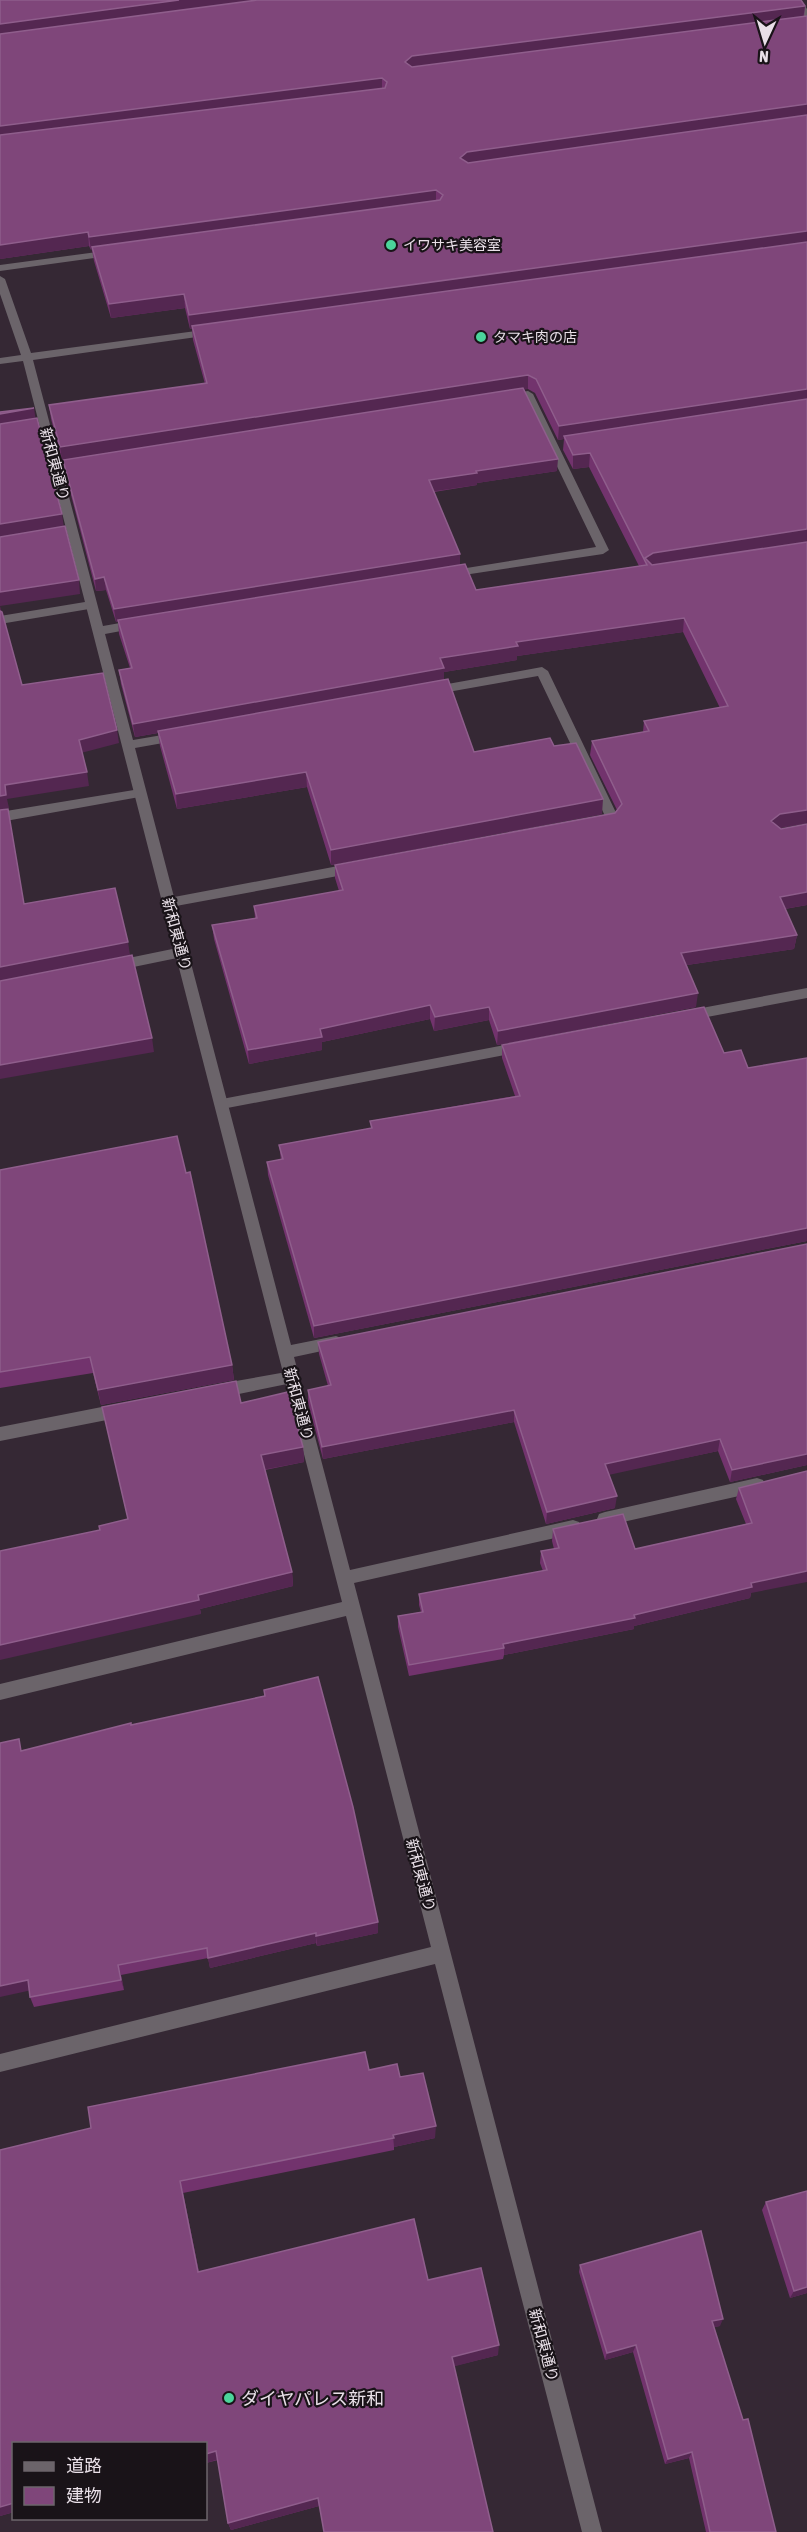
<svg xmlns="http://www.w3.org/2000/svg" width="807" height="2532" viewBox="0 0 807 2532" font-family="'Asap Condensed','Noto Sans JP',sans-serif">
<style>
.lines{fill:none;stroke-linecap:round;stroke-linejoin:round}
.lane{fill:#6b646a;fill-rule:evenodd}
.street{fill:#6b646a;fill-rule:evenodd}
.wall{fill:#72336d;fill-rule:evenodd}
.shaded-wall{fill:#542751}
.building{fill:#7f467a;stroke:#8f5e8c;stroke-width:1.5}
.poi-dot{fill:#4bd49b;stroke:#191318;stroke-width:2}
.labels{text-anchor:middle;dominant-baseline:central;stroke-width:4.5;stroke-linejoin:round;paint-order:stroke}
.far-poi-label{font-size:14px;fill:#e9e0e8;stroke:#191318;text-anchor:start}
.street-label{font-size:15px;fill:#e9e0e8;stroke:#191318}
.near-poi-label{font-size:18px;fill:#e9e0e8;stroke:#191318;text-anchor:start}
</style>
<rect width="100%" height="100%" fill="#352834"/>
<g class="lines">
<path class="lane" d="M112,250L117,253L116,255L0,271V265Z
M91,601L95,602V608L0,624V616Z
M140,789L146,793L145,796L0,822V812Z
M182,947L189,952L187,956L114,971L107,966L114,961Z
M807,988V998L686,1021L679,1016L686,1011Z
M521,1042L528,1047L521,1052L222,1109L215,1104L222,1099Z
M292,1371L297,1372L300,1377L297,1382L292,1383L219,1398L213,1396L211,1391L213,1386L219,1384Z
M122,1403L128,1405L130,1410L128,1415L122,1417L0,1441V1427Z"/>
<path class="street" d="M791,0H801L807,9V18L804,17Z
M0,276L5,279L31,353L211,329L216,332L211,335L33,360L103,626L137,620L143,624L137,628L105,634L133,740L180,732L186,736L180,740L135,748L174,897L354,863L361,868L354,873L176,906L291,1345L336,1336L341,1338L344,1342L341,1346L336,1348L294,1357L350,1570L573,1520L579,1522L581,1527L579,1532L573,1534L354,1583L602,2532H582L435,1964L0,2072V2054L431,1947L346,1616L0,1700V1684L342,1602L23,361L0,364V358L21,355L0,294Z
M528,391L533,394L609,550L603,554L444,578L442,575L448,571L596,547L524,398L508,400L503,397L508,394Z
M542,667L548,671L619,819L618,822L599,826L593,821L594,818L605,816L538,676L431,695L425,691L431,687Z
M757,1478L763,1480L765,1485L763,1490L757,1492L605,1526L599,1524L597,1519L599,1514L605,1512Z"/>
</g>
<path class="wall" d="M0,0L805,6L804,17L807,16V823L779,828L807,905L785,909L797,935L794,949L687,965L696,1007L497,1045L489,1020L434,1031L430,1019L322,1042V1050L249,1064L214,939L212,925L255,918L254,906L339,891L335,878V865L615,813L617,810L590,755L592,741L643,732L644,721L720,708L683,632L517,656V660L444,672V680L474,752L554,746L602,814L331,865L307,787L177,809L160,746L158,733L135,737L121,684L119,670L130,668L119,634L118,621L116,622L106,590L96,591L65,472L63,460H62L51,419L49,405L205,384L193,340L192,329H190L185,308L111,318L94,261L92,250H91L89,246L0,259ZM524,389H528L535,393L558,440L564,439L563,450L573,469L589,467L639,566L476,590L460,565L434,492L477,485V483L557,471Z
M502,1045L724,1053L748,1068L807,1058V1241L314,1338L268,1175L267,1162L281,1160L279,1145L371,1128L370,1121L515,1096L502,1058Z
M0,1170L232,1365L234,1380L101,1405L93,1373L0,1388Z
M807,1244V1465L730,1482L718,1451L609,1474L615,1508L546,1524L514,1422L323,1459L308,1402V1390L328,1386L319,1354L318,1342Z
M241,1403L303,1447L304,1462L265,1470L292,1572L293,1586L200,1609L201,1614L100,1530L128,1520L102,1407Z
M807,1471L751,1593L750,1598L634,1626V1629L504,1655L503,1659L409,1676L398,1627V1616L421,1612L419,1605V1594L543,1571L540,1563L541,1551L554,1549L552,1541L553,1529L635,1549L746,1524L736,1499L739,1488Z
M264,1690L378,1922V1933L317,1946L316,1943L210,1968L208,1958L121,1975L124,1990L34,2007L30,1997L23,1750L264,1696Z
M369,2070L400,2077L435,2138L394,2147V2150L183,2193L199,2272L428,2280L498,2355L454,2366L319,2506L231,2530L228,2523L218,2460L206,2463V2444L14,2512L0,2516V2150Z
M766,2202L807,2293L790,2298L762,2210Z
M580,2265L720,2326L714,2327L776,2532H706L689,2458L665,2464L633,2352L605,2360L579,2272Z"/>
<path class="shaded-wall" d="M179,0H280L0,37V24Z
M805,6L803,19L405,76V62L412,56Z
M382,78V92L0,139V126Z
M807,104V118L467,166L460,158L467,152Z
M436,190V204L92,247V250H91L89,237Z
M807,231V245L190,329L189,315Z
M88,232L89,246L0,259V245Z
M184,294L185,308L111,318L109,304Z
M528,375V389L62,460L60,447Z
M807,389V403L564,436V439L558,440L559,426Z
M34,408L36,422L0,428V414Z
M590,453L589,467L573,469V455Z
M558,459L557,471L477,483V485L429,492V480L476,471Z
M62,514L64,528L0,539V524Z
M807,529V543L652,567L645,558L653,553Z
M460,554V567L116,622L114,609Z
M104,577L106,590L96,591L95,579Z
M79,580L80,594L0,606L2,613L0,615V592Z
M684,618L683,632L517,656V660L444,672V682L135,737L133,724L516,642Z
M117,730L119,743L81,753L79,740Z
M87,772L89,786L7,799L9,808L0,810V796L5,785Z
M306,772L307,787L177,809L176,794Z
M603,799L602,814L331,865V850Z
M807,810V823L778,828L771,821L780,814Z
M807,892V905L778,910L780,897Z
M797,935L794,949L680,966L681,953Z
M128,942L130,955L0,981V967Z
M698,993L696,1007L497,1045L498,1031Z
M430,1005V1019L322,1042V1050L249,1064L248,1050L320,1029Z
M489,1007V1020L434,1031L435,1017Z
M152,1038L154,1052L0,1079V1065Z
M807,1228V1241L314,1338V1326Z
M232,1365L234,1380L101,1405L98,1390Z
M514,1410V1422L323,1459L322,1447Z
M720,1439L718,1451L604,1476L605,1464Z
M303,1447L304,1462L262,1470L261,1455Z
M807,1454V1465L730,1482L732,1470Z
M617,1496L615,1508L546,1524L547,1512Z
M807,1571V1582L751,1593L750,1598L634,1626V1629L504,1655V1648L503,1644L634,1615L751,1583Z
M292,1572L293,1586L200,1609L201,1614L0,1660V1645Z
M378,1922V1933L317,1946L316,1936Z
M316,1933V1943L210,1968L208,1958Z
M118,1965L121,1975L124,1990L121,1980Z
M28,1980L32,1990L0,1997V1986Z
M436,2126L435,2138L394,2147L393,2135Z
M180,2181L183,2193L201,2283L198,2272Z
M807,2287V2293L790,2298L794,2291Z
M723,2319L720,2326L709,2328L712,2321Z
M499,2345L498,2355L452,2367V2357Z
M636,2345L633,2352L605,2360L607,2353Z
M216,2451L219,2459L206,2463V2454Z
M692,2452L689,2458L665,2464L668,2459Z
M318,2498L319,2506L231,2530L228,2523Z
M14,2503V2512L0,2516V2507Z"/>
<path class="building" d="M0,0H179L0,24Z
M257,0H801L805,6L412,56L405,62L412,67L807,16V104L467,152L460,158L468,163L807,115V231L189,315L184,294L109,304L92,247L440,200L443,195L436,190L89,237L88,232L0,245V135L385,88L387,82L382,78L0,126V34Z
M807,242V389L559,426L536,379L528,375L60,447L49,405L207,383L192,326Z
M523,388L558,459L476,471L477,473L429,480L460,554L114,609L104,577L95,579L63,460Z
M807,399V529L653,553L645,558L652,565L807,542V810L780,814L771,821L781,829L807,824V892L780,897L797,935L681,953L698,993L498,1031L489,1007L435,1017L430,1005L320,1029L322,1037L248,1050L212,925L257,918L254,906L343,890L335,865L615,813L622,804L592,741L649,731L644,721L728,706L684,618L516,642L518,646L440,658L444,668L133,724L119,670L132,668L118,620L465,564L476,590L647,565L590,453L573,455L564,436Z
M34,408L0,414V412Z
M37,418L62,514L0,524V424Z
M65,526L79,580L0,592V537Z
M0,611L2,612L22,685L103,673L117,730L79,740L87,772L5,785L6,795L0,796Z
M448,679L474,752L550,738L554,746L576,743L603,799L331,850L306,772L176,794L158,731Z
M8,809L24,904L115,888L128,942L0,967V810Z
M132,955L152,1038L0,1065V981Z
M704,1007L724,1053L741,1050L748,1068L807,1058V1228L314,1326L267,1162L283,1159L279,1145L372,1128L370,1121L520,1096L502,1045Z
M177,1136L186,1173L190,1172L232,1365L98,1390L90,1357L0,1372V1170Z
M807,1244V1454L732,1470L720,1439L605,1464L617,1496L547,1512L514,1410L322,1447L308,1390L331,1385L318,1342Z
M236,1381L241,1403L288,1392L303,1447L261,1455L292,1572L198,1595L199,1600L0,1645V1551L100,1530L99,1526L128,1519L102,1407Z
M807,1471V1571L751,1583L752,1587L634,1615L635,1618L503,1644L504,1648L409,1665L398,1616L423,1612L419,1594L547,1570L541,1551L559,1548L553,1529L623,1514L635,1549L752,1523L739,1488Z
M318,1677L353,1807L378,1922L316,1936V1933L208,1958L207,1948L118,1965L121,1980L30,1997L28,1980L0,1986V1743L19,1739L21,1751L131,1723V1725L265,1696L264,1690Z
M365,2052L369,2070L397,2064L400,2077L423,2073L436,2126L393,2135L394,2138L180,2181L198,2272L414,2219L428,2280L481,2268L499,2345L452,2357L493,2532H324L318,2498L228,2523L216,2451L206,2454V2444H14V2503L0,2507V2150L91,2128L88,2107Z
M807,2191V2287L794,2291L766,2202Z
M701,2231L723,2319L712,2321L743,2420L748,2419L776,2532H710L692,2452L668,2459L636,2345L607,2353L580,2265Z"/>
<g class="poi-dot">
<circle cx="391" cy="245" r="6"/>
<circle cx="481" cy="337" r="6"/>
<circle cx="229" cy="2398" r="6"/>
</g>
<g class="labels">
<g class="far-poi-label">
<text x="403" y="245">イワサキ美容室</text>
<text x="493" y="337">タマキ肉の店</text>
</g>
<g class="street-label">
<text transform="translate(55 464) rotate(75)">新和東通り</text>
<text transform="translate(177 934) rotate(75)">新和東通り</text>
<text transform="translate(299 1404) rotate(75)">新和東通り</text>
<text transform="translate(421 1875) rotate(75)">新和東通り</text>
<text transform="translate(544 2345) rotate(75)">新和東通り</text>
</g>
<g class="near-poi-label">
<text x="241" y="2398">ダイヤパレス新和</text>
</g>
</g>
<rect x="12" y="2442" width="195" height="78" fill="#191318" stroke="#6c656b" stroke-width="1.5"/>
<rect x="24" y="2462" width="30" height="9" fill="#6b646a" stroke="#6c656b" stroke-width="1.5"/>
<text x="66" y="2472" font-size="18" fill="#e9e0e8">道路</text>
<rect x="24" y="2487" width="30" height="18" fill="#7f467a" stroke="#6c656b" stroke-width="1.5"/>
<text x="66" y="2502" font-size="18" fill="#e9e0e8">建物</text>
<g transform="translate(765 42) rotate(184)" stroke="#191318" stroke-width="4.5" paint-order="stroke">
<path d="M0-4.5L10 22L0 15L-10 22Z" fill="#e9e0e8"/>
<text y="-9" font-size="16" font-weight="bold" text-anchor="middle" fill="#e9e0e8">N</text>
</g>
</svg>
